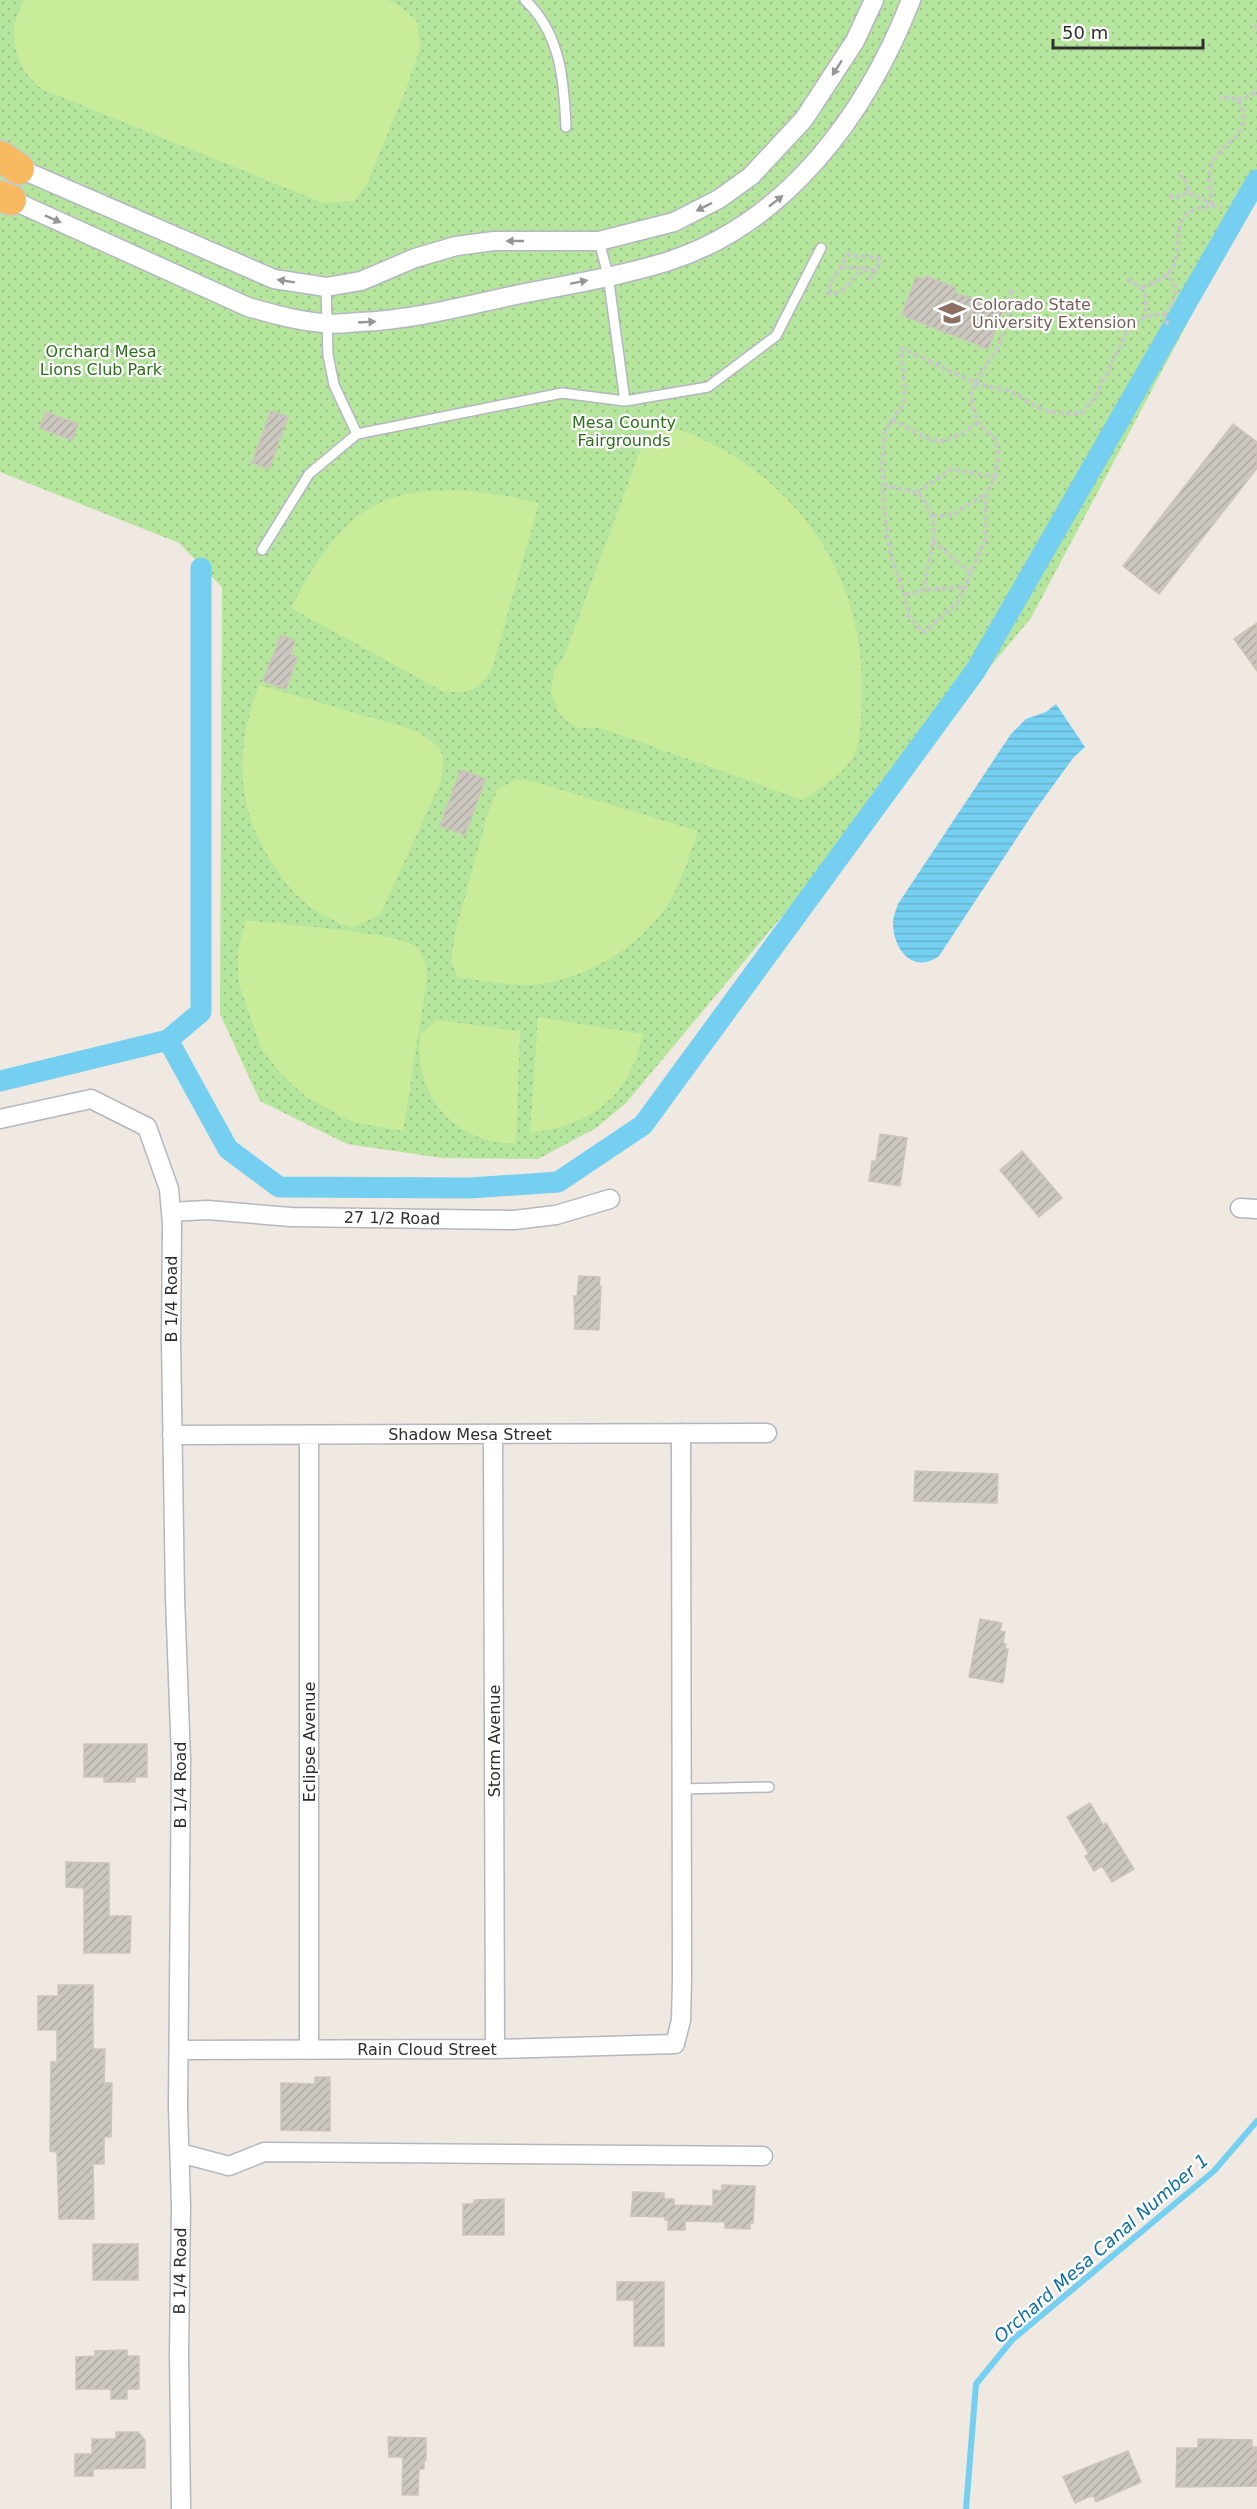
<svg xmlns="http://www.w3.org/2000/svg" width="1257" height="2509" viewBox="0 0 1257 2509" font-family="'DejaVu Sans',sans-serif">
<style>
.park{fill:url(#park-dots)}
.pitch{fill:#c9ec9a}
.water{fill:url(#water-rules)}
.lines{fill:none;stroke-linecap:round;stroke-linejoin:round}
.stream{stroke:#75cff0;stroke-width:6}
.canal{stroke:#75cff0;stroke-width:21}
.building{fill:url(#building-hatch);stroke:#cbc5ba;stroke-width:1.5}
.service-casing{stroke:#b4b7c1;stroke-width:12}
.minor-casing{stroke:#b4b7c1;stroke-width:21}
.trunk-casing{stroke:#c9c9c9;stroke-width:33}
.path{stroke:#c9c9c9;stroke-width:4;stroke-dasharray:4.5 3;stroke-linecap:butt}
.service{stroke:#fff;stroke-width:9}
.minor{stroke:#fff;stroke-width:18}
.trunk{stroke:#f8ba60;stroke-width:30}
.oneway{fill:#969696}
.labels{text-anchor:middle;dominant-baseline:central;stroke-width:4.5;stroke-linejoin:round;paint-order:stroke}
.education-label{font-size:16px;fill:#785e54;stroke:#fff;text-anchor:start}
.park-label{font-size:16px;fill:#2c6e1b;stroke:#fff}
.street-label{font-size:16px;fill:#2e2e2e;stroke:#fff}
.water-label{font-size:18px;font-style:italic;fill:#0d6fa3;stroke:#fff}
</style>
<defs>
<pattern id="park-dots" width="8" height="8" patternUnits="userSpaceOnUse" patternTransform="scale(1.5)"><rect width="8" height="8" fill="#b6e59e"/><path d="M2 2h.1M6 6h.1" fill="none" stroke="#9dc588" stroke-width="1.8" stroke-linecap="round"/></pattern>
<pattern id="water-rules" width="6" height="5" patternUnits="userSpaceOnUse" patternTransform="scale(1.5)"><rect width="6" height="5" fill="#75cff0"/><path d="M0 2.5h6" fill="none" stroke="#66b2ce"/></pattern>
<pattern id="building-hatch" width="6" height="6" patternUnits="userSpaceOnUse" patternTransform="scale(1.5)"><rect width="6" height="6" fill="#cbc7bf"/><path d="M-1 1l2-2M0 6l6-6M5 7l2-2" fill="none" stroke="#afaba4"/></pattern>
</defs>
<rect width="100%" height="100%" fill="#efe9e1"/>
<path class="park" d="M0,0H1257V192L1031,618L626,1103L596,1128L538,1159L442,1158L347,1144L260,1101L220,1014L222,587L179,543L0,472Z"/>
<path class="pitch" d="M24,0H387L398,4L417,21L420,48L406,89L367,184L354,201L323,203L42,89C22,73 13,54 14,27C15,18 21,8 24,0Z
M678,429C791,471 864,570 862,691C861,711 863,741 852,759C840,777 821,788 803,800L601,728H578L560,715L551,693L554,672L565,654L646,435Z
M463,490L507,496L539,503L492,669C477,692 469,694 442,691L291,608C316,561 346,508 402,495C422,490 443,491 463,490Z
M259,685L414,730C440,746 447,749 441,781L380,915L351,928C340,923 328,918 318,912C301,902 287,885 276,869C235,809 234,752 259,685Z
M516,780L532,781L698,831C690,854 683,877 671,899C646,943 590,977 540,984C513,987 485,981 458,977L451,963L455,933L488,813L498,789Z
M246,920C275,924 398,932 415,946C426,956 426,966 427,980L403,1131L352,1122L305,1096L281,1074L261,1048L239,984L238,951Z
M538,1017L643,1034C629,1097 593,1125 530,1133Z
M436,1020L520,1031L516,1144C454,1143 414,1097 420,1035Z"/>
<path class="water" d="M1056,704L1085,747L1073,758L1034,812L939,956C913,975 893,949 893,923C893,917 896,910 898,904L1011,734L1026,719L1046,712Z"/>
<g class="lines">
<path class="stream" d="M966,2509L976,2384L1012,2340L1214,2171L1257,2121"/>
<path class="canal" d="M168,1040L228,1149L279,1187L470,1188L558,1182L643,1125L976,670L1257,180
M0,1081L168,1040L201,1012V568"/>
</g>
<path class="building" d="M926,276L956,288L954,292L1003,311L988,349L902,315L916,277L924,280Z
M271,411L288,417L269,469L252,463Z
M46,412L78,424L72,440L40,428Z
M1233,424L1257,442V468L1159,594L1123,566Z
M1257,623V671L1234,639Z
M281,635L295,641L290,654L297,657L286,689L263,681Z
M461,770L485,779L465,835L440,826Z
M880,1134L907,1138L900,1186L869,1181L872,1161H876Z
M1022,1151L1062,1198L1039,1217L1000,1170Z
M579,1276L600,1277L599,1286H601L599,1330L575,1329L574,1296H577Z
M915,1471L998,1474L997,1503L914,1501Z
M980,1619L1002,1623L1000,1631L1005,1632L1003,1643L1006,1644L1005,1649H1008L1003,1683L969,1677Z
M84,1744H147V1777H135V1782H104V1777H84Z
M1090,1803L1103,1825L1106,1823L1134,1869L1112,1882L1102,1866L1094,1871L1085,1856L1089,1854L1067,1817Z
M66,1862L109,1863V1916H131L130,1953H84V1888L66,1887Z
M58,1985H93V2049H105L104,2083H112L111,2137H104V2164H93L94,2219H59L57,2152L50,2151L51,2062H57V2030H38V1996H58Z
M315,2077H330V2131L281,2130V2083L315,2084Z
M722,2185L755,2186L753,2223H750V2229L725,2228V2222L685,2221V2230H668V2220H665V2217L631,2216L633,2192L664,2193V2199H674V2205L713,2206V2190L722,2191Z
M504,2199V2235H463V2204H474V2200Z
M93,2244H138V2280H93Z
M617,2282H664V2346H634V2300H617Z
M127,2350V2356H139V2389H127V2399H111V2389H76V2357L95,2356V2351Z
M116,2432H138L145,2440V2468L93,2469V2476H75V2454H92V2439H116Z
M388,2437L426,2438V2460L424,2461V2469H419L418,2495H402L403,2457H389Z
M1198,2439L1252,2440V2447H1257V2486L1176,2487L1177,2448H1198Z
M1128,2451L1141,2482L1096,2502L1093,2495L1075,2503L1063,2477Z"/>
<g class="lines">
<defs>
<path id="service" d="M525,0C561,34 564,81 566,127
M599,241L608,275L625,401
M326,287L328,355L334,385L357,434
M262,550L309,474L357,434L562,393L625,401L708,387L776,336L821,248
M682,1789L769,1787"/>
<path id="minor" d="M11,165L274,279L326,287L361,281L415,258L456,246L494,241H599L674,222L719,199L751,176L804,119L855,41L874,0
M3,196L248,307C273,314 297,321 323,323C335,325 348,323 359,322C409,320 457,308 506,297C559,286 614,278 666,262C787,224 867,113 911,0
M0,1119L91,1099L147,1127L169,1189L172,1224L171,1339L175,1597L181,1759L178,2107L181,2207L179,2353L181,2509
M1240,1208L1257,1209
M171,1212L207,1210L291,1217L514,1220L556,1215L610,1199
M493,1434L495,2049
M172,1435L767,1433
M309,1435V2050
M179,2050L495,2049L675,2044L681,2020L682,1979L681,1433
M180,2153L229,2166L264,2152L763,2156"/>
<path id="trunk" d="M0,156L19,169
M0,196L11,200"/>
</defs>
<use href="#service" class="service-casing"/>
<use href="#minor" class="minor-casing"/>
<use href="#trunk" class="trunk-casing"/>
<path class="path" d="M1254,26L1257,27
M1237,99L1247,97L1257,91
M1179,175L1185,178L1189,192
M1169,196L1175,198L1189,192L1211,204
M1212,205C1210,189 1206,172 1215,158C1228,138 1257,131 1237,99L1219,97
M841,267L866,268
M869,279L877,269C849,268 856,287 834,294L828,293L830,283L848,255C860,258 869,255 880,259L877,269
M1127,279C1147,290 1147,294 1145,317
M1142,287C1151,284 1163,279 1170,271C1185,254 1168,219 1195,209C1206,206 1212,205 1222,208
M1012,290L1007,304L1009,312L999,346L975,383L970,398L978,423L996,440L998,458L995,477L986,494L985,540L958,602L925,632L921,630L908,615L905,595L890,555L884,508L882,461L885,431L903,404L905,389L901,350L904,349L975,383C985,387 997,387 1008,391C1022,396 1034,407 1047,411C1058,414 1069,413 1080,414L1095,398L1126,333L1145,317L1155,314L1164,315L1168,325
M1164,315C1175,300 1182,287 1166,274
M892,421C908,425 926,442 940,441C952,441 968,429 978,423
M883,485L918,493C946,524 928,554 924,590
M918,493L951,469L995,477
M932,516L952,515L986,494
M933,541L972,574
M905,595L924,590L966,587"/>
<use href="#service" class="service"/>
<use href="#minor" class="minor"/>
<use href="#trunk" class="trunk"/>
</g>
<defs><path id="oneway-solid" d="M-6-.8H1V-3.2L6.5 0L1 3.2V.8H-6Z" transform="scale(1.5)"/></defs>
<g class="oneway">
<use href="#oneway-solid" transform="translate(837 68) rotate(123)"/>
<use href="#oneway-solid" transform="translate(776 201) rotate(-38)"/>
<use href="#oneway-solid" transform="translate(704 207) rotate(153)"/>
<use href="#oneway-solid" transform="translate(53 219) rotate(24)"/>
<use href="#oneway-solid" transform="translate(515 241) rotate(180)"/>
<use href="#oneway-solid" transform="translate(286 281) rotate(-171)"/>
<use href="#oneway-solid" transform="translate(579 282) rotate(-12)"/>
<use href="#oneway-solid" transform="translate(367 322) rotate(-3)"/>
</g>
<defs>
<symbol id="university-bare" viewBox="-9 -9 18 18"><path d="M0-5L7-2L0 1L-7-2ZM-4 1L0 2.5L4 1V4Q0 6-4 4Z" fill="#8d6e63" stroke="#fff" stroke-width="2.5" paint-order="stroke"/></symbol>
</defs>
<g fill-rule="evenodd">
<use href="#university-bare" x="933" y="294" width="38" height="38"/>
</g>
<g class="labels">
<g class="education-label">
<text x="972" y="304">Colorado State<tspan x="972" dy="18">University Extension</tspan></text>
</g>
<g class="park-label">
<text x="101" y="351">Orchard Mesa<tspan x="101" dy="18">Lions Club Park</tspan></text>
<text x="624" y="422">Mesa County<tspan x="624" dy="18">Fairgrounds</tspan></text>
</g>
<g class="street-label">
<text transform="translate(392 1218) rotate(1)">27 1/2 Road</text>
<text transform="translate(171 1299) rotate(-90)">B 1/4 Road</text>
<text x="470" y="1434">Shadow Mesa Street</text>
<text transform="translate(494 1741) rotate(-90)">Storm Avenue</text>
<text transform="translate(309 1742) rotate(-90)">Eclipse Avenue</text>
<text transform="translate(180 1785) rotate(-90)">B 1/4 Road</text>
<text x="427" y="2049">Rain Cloud Street</text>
<text transform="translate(180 2271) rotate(-89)">B 1/4 Road</text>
</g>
<g class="water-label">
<text transform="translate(1101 2248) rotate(-41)">Orchard Mesa Canal Number 1</text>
</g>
</g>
<path d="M1053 39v9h150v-9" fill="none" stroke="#2e2e2e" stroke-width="3"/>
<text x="1062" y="39" font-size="18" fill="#2e2e2e" stroke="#ffffff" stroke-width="4.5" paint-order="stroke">50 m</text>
</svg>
